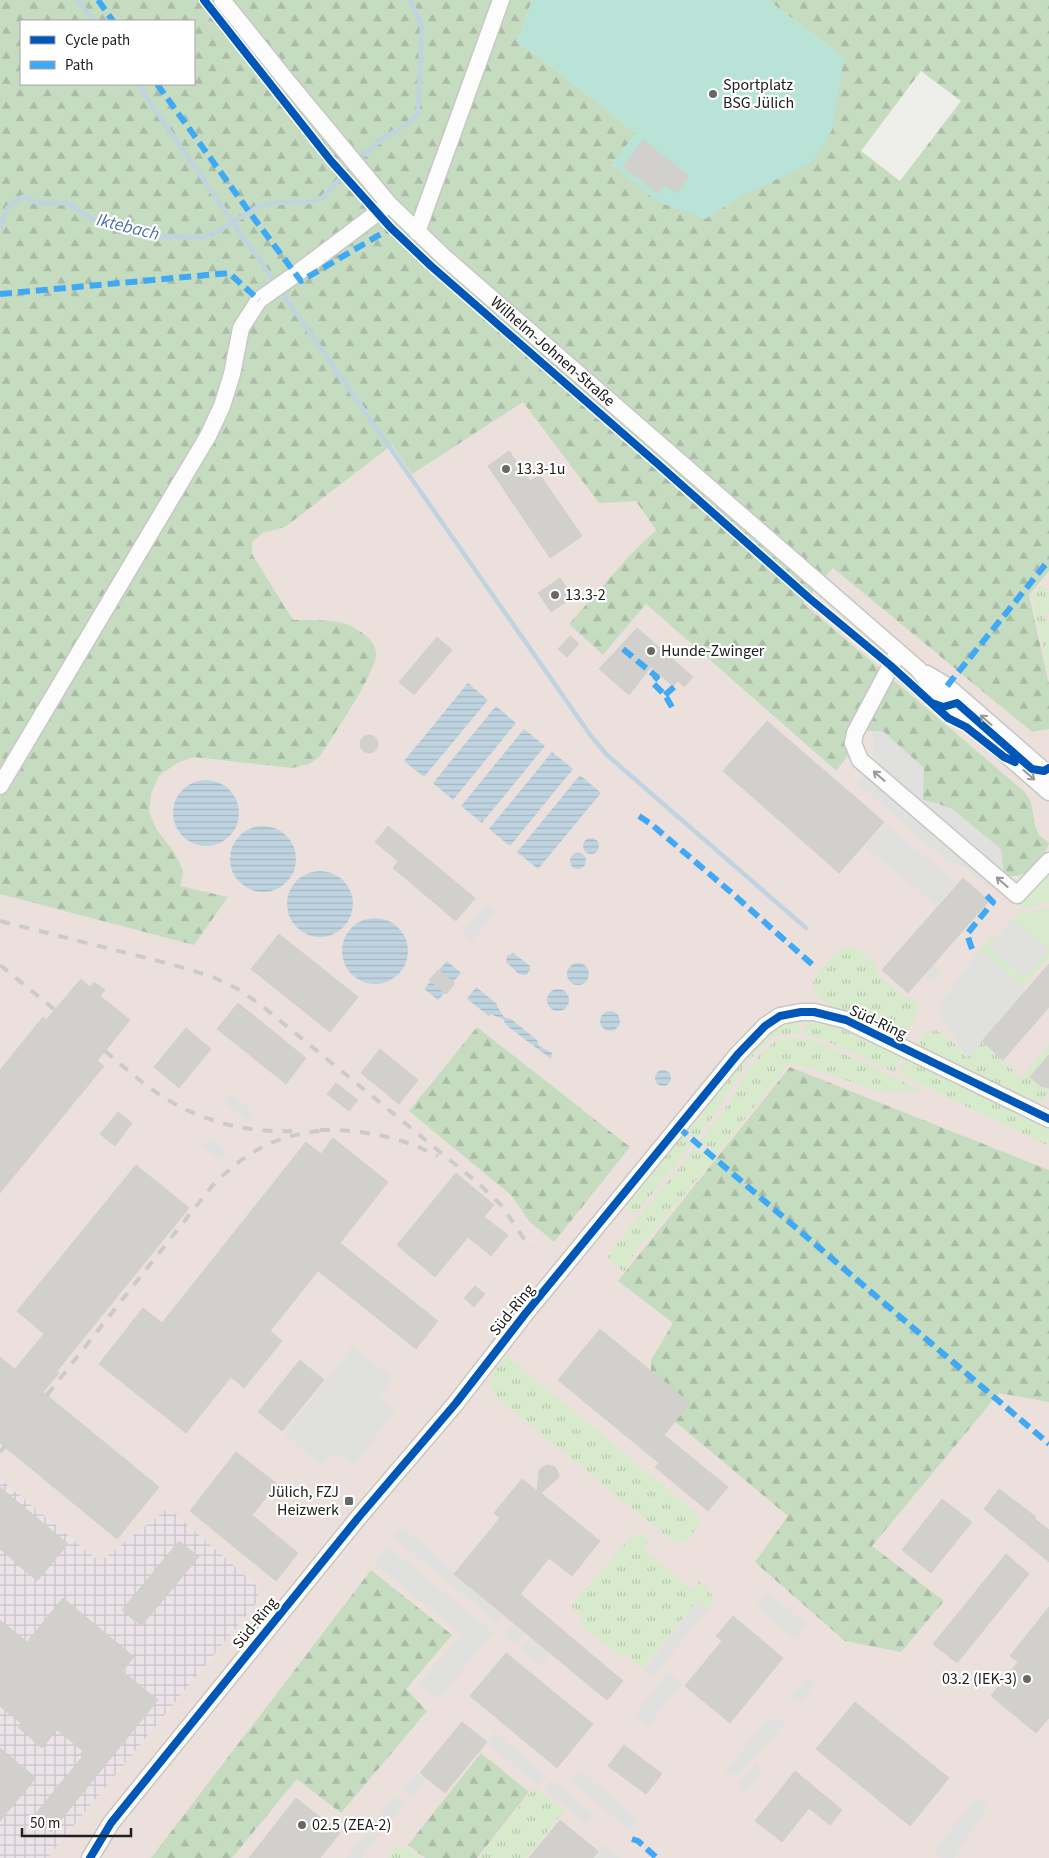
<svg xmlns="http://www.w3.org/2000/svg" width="1049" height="1858" viewBox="0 0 1049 1858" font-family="'Source Sans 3',sans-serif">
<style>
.commercial{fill:#ebe0dc}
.industrial{fill:url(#industrial-grid)}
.grass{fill:url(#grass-tufts)}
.forest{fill:url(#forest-firs);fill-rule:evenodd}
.garden{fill:#d7eacb}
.pitch{fill:#b8e3d6}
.parking{fill:#e0e0df}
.water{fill:url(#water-rules)}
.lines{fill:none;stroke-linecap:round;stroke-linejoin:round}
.stream{stroke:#bfd4e0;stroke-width:4.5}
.building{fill:#d1d0cc;stroke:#d1d0cb}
.minor-casing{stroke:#c7c7c5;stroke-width:19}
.minor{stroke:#fcfcfc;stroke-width:16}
.rail{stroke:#cbcbcb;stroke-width:4;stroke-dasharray:10 10;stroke-linecap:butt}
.quiet{stroke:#3fa9f5;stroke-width:6;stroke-dasharray:12 6;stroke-linecap:butt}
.cycleway-casing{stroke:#fff;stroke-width:11}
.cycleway{stroke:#0057b8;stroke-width:8}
.oneway{stroke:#999}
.poi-dot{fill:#686867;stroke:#fff;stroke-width:2}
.labels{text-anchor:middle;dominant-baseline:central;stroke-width:4.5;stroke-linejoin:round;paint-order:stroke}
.poi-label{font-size:16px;fill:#202020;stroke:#fff;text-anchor:start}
.street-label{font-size:16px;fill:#202020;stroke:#fff}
.water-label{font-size:18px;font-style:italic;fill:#5172ab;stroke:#fff}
</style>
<defs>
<pattern id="industrial-grid" width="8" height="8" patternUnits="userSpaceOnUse" patternTransform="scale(1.25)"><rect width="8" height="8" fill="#ebe3e7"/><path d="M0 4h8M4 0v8" fill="none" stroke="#c9c2c6"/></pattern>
<pattern id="grass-tufts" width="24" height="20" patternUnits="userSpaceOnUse" patternTransform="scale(1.25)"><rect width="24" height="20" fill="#d7eacb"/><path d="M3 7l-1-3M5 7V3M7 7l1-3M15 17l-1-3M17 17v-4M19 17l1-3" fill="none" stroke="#b8c8ae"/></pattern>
<pattern id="forest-firs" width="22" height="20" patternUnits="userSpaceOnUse" patternTransform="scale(1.25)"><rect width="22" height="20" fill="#c6dcc1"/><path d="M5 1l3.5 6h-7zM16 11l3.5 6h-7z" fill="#aabca6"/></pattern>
<pattern id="water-rules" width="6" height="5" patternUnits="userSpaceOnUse" patternTransform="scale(1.25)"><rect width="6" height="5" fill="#bfd4e0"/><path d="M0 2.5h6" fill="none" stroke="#a4b6c0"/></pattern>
</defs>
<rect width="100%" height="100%" fill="#eeeeea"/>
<path class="commercial" d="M398,251L636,501L656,530L631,554L603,654L646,604L835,771L867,731L884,732L1013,878L1023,875L1032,868L1039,835L1035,825L1031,802L1025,792L803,603L833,568L1032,732L1049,729V1858H47L258,1601L100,1562L0,1479V810Z
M1049,571V684L1029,595Z"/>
<path class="industrial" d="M0,1479L100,1562L168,1508L258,1587V1601L47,1858H0Z"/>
<path class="grass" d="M1041,585L1049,592V611L1044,618L1049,622V675L1032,596Z
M849,947L857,948L878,967L875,971L908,1000L911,996C917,1001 919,1009 916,1016C913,1024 907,1033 898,1034C887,1035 839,1011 828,1004C822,1000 815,995 813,987C811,978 820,971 825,965C833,956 837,950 849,947Z
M801,1021L799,1033C774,1033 766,1041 750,1060L746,1057C762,1040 777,1024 801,1021Z
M806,1021L831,1024L901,1056L894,1072L822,1039L804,1034Z
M936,1030L953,1042L967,1058L982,1041L1021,1078L1049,1044V1054L1030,1077L1040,1086L1049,1088L1048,1095L1040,1101L1032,1103L924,1050L920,1043C921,1033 927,1032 936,1030Z
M786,1038L814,1040L923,1091H877L811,1068L789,1063L716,1155L700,1141C708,1131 717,1120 724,1110C740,1085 755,1047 786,1038Z
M906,1059L1049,1129V1146L899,1074Z
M743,1060L747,1063L710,1121L696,1139L687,1130Z
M682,1135L692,1144L636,1213L625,1205Z
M696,1147L713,1160L652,1233L638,1246L625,1271L623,1272L607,1256Z
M507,1356L696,1513L698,1517L699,1526L687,1540L675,1543L496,1397C484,1377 494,1371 507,1356Z
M641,1533L650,1540L643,1549L692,1591L699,1581C709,1589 717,1596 710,1609L698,1600L642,1668L625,1653L621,1657L579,1623L584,1617L571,1606L631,1537Z
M534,1788L565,1810L526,1858H479Z
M397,1845L403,1850L406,1847L421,1858H390L388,1856Z"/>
<path class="forest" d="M0,0H532L517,42L538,56L636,133L612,165L705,219L739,197L844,58L768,0H1049V571L1029,595L1049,684V729L1032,732L833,568L803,603L1025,792L1031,802L1035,825L1039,835L1049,843C1043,862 1025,882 1004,875L939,804L923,800L884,732L867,731L836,771L646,604L603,655L569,624L631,554L656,530L636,501L599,503L523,402L412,474L392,445L285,527L263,533L252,542V554L293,620C308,620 324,620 339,622C352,625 375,637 376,653C377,672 332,737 320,756L309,764L292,768L194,757L177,763L159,776L151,794L149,812L157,830L174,852L181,866L183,874L180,886L228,897L194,945L0,894ZM21,21H194V84H21ZM921,71L961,101L900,181L861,151Z
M477,1027L630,1147L554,1242L529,1221L512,1196L409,1111Z
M790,1067L1049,1170V1402L999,1393L872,1546L944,1601L901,1652L845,1641L755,1562L788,1516L672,1419L651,1379V1360L673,1323L618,1281Z
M371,1570L452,1635L406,1689L427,1711L341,1813L297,1779L232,1858H151Z
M481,1753L529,1792L477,1858H425L408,1845Z"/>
<path class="garden" d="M1049,870V902L1024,908L1018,905Z
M1049,908V957L1023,987L980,949L993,936L995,939L989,947L1049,949L1012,919L1020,912L1024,913Z"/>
<path class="pitch" d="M532,0H768L844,58L832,130L811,163L739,197L705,219L658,202L612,164L636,133L538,56L517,42Z"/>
<path class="parking" d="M873,731L884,732L924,768L923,800L939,804L952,809L1001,849L1004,875L992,890L965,867L947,861L857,783L874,762Z
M885,824L957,882L937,906L865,847Z
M488,903L497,911L471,942L462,934Z
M1012,919L1049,949L1024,978L989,947Z
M980,949L1026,990L967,1059L939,1013V1006Z
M933,965L942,973L932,983L924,975Z
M230,1093L255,1114L248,1122L223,1101Z
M210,1137L227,1151L221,1160L203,1146Z
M352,1347L393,1377L380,1398L395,1411L354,1465L335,1453L321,1465L284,1434Z
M402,1527L504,1614L496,1621L393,1537Z
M388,1547L493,1632L439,1699L420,1683L461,1634L374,1563Z
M768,1593L807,1624L796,1640L756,1607Z
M699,1601L708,1609L653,1677L643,1670Z
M514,1623L526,1632L515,1645L503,1636Z
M532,1637L550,1653L540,1666L520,1649Z
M668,1672L681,1683L648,1726L634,1715Z
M806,1678L817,1680L804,1700L788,1698Z
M767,1719H788L738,1776L724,1772Z
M495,1732L546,1776L538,1787L487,1742Z
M757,1763L760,1775L744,1795L739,1782Z
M581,1771L639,1820L630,1831L571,1782Z
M417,1774L426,1781L412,1797L402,1788Z
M552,1780L594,1814L587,1825L544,1790Z
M395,1797L405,1804L362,1858H346Z
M976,1797L988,1807L954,1858H941L934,1852Z
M603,1845L620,1858H593Z"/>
<path class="water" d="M468,683L488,700L424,777L404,761Z
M496,706L516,723L453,800L433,783Z
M524,729L545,746L482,823L461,806Z
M552,752L573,769L510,846L489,829Z
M580,775L601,793L538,869L517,852Z
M173 813a33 33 0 1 1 66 0a33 33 0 1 1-66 0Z
M230 859a33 33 0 1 1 66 0a33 33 0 1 1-66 0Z
M583 846a8 8 0 1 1 16 0a8 8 0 1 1-16 0Z
M570 861a8 8 0 1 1 16 0a8 8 0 1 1-16 0Z
M287 904a33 33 0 1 1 66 0a33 33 0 1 1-66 0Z
M342 951a33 33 0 1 1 66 0a33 33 0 1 1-66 0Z
M513,953L530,966V970L526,975L519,974L506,962L507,956Z
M447,961L461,973L453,982L439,970Z
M567 974a11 11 0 1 1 22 0a11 11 0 1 1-22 0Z
M431,981L445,993L438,1000L424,989Z
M476,987L497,1004V1006L504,1017L511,1019L537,1040L539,1046L552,1053L551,1059L506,1025L503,1019L490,1014L489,1016L467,999Z
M547 1000a11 11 0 1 1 22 0a11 11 0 1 1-22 0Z
M600 1021a10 10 0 1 1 20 0a10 10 0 1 1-20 0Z
M655 1078a8 8 0 1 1 16 0a8 8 0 1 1-16 0Z"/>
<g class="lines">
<path class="stream" d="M78,0L93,21
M137,84L276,284
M364,155L384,137L406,125L418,113L422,27L410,0
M0,227L7,208L22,197L28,198L37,203H67L90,218L121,229L166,237H202L217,232L259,206L271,203L311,202L322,198L343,175
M280,290L591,736L607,755L806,928"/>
</g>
<path class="building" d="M643,140L689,176L676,193L665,185L658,193L623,166Z
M509,451L530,481L540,475L582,536L550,558L488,466Z
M560,578L573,597L551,612L538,593Z
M637,628L693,677L684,687L678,681L673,686L651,667L629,695L599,669Z
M570,636L579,644L567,657L558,649Z
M437,637L452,650L414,695L399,682Z
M767,721L884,822L839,873L723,771Z
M360 744a9 9 0 1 1 18 0a9 9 0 1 1-18 0Z
M388,826L475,898L456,921L393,868L398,861L375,842Z
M963,878L989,901L908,993L882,970Z
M279,934L358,997L330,1032L251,969Z
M1049,964V1007L1003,1060L982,1041Z
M438,970L455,983L446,994L429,980Z
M81,979L90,987L94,982L105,990L100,996L130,1020L97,1061L104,1066L0,1193V1070L43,1017L46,1020Z
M238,1003L306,1058L286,1084L217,1029Z
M186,1028L211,1049L179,1088L154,1067Z
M380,1049L418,1080L399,1104L361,1073Z
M1049,1055V1088L1041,1086L1030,1077Z
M336,1083L358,1100L349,1111L327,1094Z
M118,1112L132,1123L115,1146L100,1134Z
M333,1138L388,1182L340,1243L438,1321L416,1349L318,1271L270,1331L282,1341L244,1388L231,1377L186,1433L99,1364L143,1308L162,1323L306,1142L321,1154Z
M136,1165L189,1208L57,1371L59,1373L43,1392L159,1487L117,1539L0,1443V1357L15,1369L44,1334L17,1311Z
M456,1173L494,1205L484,1217L508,1235L491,1256L468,1237L435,1277L397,1245Z
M475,1286L485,1294L474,1307L464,1298Z
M600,1329L690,1403L664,1435L728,1487L708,1511L655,1467L659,1463L558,1380Z
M300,1360L324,1380L282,1431L258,1412Z
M236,1452L277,1484L252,1515L298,1553L276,1581L190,1511Z
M548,1465L555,1467L559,1474L558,1478L541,1493L600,1541L572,1576L549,1558L520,1594L623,1681L607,1700L454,1574L500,1518L494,1513L522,1479L537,1491L539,1471L541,1468Z
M0,1487L68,1544L37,1581L0,1549Z
M999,1489L1036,1517L1034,1518L1049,1530V1562L984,1509Z
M942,1499L972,1522L931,1573L902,1550Z
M179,1541L199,1557L141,1626L122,1610Z
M1006,1554L1029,1574L957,1663L933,1644Z
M63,1598L134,1657L122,1671L158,1700L51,1832L33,1817L82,1757L80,1755L83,1751L57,1730L42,1748L18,1727L21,1723L0,1706V1620L27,1642Z
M1049,1607V1718L1036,1733L991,1696L1018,1662L1010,1656Z
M733,1616L783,1658L730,1723L685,1686L722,1641L716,1636Z
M506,1653L593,1724L557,1768L470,1696Z
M855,1702L949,1778L910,1826L816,1749Z
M462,1722L487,1742L445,1793L420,1773Z
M624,1745L662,1774L646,1794L608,1766Z
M0,1748L36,1778L0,1821Z
M795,1771L842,1810L830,1825L809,1808L782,1842L755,1821Z
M296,1798L340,1833L320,1858H249Z
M560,1820L598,1851L593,1858H529Z"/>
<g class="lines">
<defs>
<g id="minor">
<path id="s1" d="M222,0L287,81L389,204L444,257L918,669L939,696L1049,792"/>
<path d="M417,232L501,0"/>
<path d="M898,652L855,733L853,743L860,760L1017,895L1049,861"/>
<path d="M927,674L947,686L1049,775"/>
<path d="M0,786L208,436L222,406L232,374L241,328L259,300L296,274L389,204"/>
<path d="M90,1858L111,1823L358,1518L456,1403L525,1314L738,1054L765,1026L780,1016L801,1012H814L846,1020L1049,1119"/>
</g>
</defs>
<use href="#minor" class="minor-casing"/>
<use href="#minor" class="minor"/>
<path class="rail" d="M0,921L174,965L213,977L238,989L261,1005L478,1183L502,1206L530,1248
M0,965L55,1010
M105,1051C125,1068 145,1086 168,1100C205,1122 249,1133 292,1131
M320,1130C361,1129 401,1137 438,1156
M47,1395L212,1186C248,1150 274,1136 325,1130
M0,1452L5,1446"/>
<path class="quiet" d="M98,0L113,21
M157,84L250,213L301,281L391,228
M0,294L229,273L259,300
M623,649L657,677L652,682L665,695L672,707
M947,686L1049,560
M665,695L674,687
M639,816L651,824L733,894L815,967
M972,949L967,934L993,902L985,894L984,896
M678,1127L1049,1444
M632,1839L638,1841L657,1858"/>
<defs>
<path id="cycleway" d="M204,0L331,161L391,228L431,266L659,465L809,598L891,666L948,718L966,727L1004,757L1015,762
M932,703L943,707L957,703L1032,769L1044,771L1049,768
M90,1858L111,1823L358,1518L456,1403L525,1314L738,1054L765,1026L780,1016L801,1012H814L846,1020L1049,1119"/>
</defs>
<use href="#cycleway" class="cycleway-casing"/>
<use href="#cycleway" class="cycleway"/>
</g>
<defs><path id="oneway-shaft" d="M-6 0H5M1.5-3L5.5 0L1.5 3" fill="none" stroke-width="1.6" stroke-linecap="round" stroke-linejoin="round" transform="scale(1.25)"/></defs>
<g class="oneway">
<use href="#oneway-shaft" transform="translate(986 720) rotate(-139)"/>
<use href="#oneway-shaft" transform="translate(1029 775) rotate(41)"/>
<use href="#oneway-shaft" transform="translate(879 776) rotate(-139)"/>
<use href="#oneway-shaft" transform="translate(1002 882) rotate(-139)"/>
</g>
<g class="poi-dot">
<circle cx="713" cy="94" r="5"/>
<circle cx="506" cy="469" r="5"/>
<circle cx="555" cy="595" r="5"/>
<circle cx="651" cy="651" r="5"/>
<rect x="344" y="1496" width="10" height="10" rx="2.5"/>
<circle cx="1027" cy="1679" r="5"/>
<circle cx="302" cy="1825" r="5"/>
</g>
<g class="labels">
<g class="poi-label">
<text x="723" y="85">Sportplatz<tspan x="723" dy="18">BSG Jülich</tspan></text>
<text x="516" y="469">13.3-1u</text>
<text x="565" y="595">13.3-2</text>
<text x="661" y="651">Hunde-Zwinger</text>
<text x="339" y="1492" text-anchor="end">Jülich, FZJ<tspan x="339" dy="18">Heizwerk</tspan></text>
<text x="1017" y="1679" text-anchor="end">03.2 (IEK-3)</text>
<text x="312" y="1825">02.5 (ZEA-2)</text>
</g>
<g class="street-label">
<text stroke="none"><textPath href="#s1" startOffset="484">Wilhelm-Johnen-Straße</textPath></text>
<text transform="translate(878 1022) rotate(25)">Süd-Ring</text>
<text transform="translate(512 1310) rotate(-51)">Süd-Ring</text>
<text transform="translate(255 1623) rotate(-51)">Süd-Ring</text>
</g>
<g class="water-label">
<text transform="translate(128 227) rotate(14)">Iktebach</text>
</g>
</g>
<rect x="20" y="20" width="175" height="65" fill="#ffffff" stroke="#a6a6a6"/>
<rect x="30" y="36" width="25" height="8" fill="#0057b8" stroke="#a6a6a6"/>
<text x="65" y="45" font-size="15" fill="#202020">Cycle path</text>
<rect x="30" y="61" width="25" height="8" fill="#3fa9f5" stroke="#a6a6a6"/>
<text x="65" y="70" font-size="15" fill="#202020">Path</text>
<path d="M22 1828v8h109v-8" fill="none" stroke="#202020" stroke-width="2.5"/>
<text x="30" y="1828" font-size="15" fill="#202020" stroke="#ffffff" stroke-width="4" paint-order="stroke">50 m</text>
</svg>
